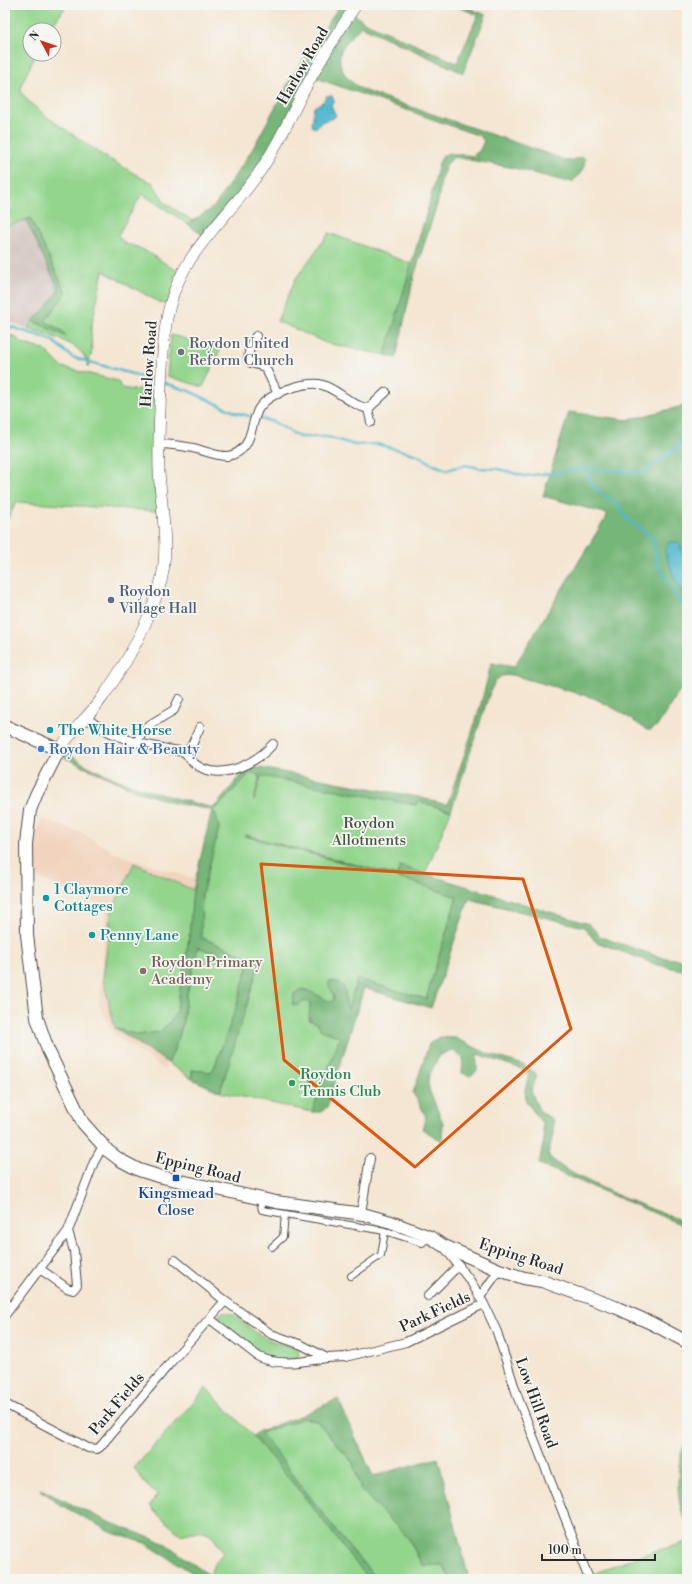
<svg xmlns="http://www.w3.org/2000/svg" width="692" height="1584" viewBox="0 0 692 1584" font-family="'Libre Bodoni',serif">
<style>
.built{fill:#f2d4be}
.industrial{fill:#cfc0ba}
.green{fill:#93d58d;stroke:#5f805c}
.forest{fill:#76b678;stroke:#507052}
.water{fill:#50b9ce;stroke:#3e727c}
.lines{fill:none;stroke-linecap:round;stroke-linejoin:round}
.stream{stroke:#50b9ce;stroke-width:2.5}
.pedestrian-casing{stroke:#494744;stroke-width:8}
.minor-casing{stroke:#494744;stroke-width:10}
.tertiary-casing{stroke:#494744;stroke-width:12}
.secondary-casing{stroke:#494744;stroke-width:14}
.pedestrian{stroke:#fff;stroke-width:6}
.minor{stroke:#fff;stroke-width:8}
.tertiary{stroke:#fff;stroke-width:11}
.secondary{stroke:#fff;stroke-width:12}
.marked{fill:none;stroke:#df570e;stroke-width:3;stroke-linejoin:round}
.worship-dot{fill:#6b7280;stroke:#f6f6f2;stroke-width:1.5}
.service-dot{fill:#5c6f8a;stroke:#f6f6f2;stroke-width:1.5}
.culture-dot{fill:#0f9aa8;stroke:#f6f6f2;stroke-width:1.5}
.shop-dot{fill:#3f7fe0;stroke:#f6f6f2;stroke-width:1.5}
.education-dot{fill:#8d6e63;stroke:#f6f6f2;stroke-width:1.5}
.leisure-dot{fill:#2e9e5b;stroke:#f6f6f2;stroke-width:1.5}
.transit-dot{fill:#1a4fb4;stroke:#f6f6f2;stroke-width:1.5}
.labels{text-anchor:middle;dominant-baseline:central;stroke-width:3.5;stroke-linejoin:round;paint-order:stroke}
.street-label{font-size:15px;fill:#2b2b2b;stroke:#f6f6f2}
.worship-label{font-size:15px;fill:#5b616d;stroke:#f6f6f2;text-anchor:start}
.service-label{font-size:15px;fill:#4e5e75;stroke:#f6f6f2;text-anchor:start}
.culture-label{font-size:15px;fill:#0d838f;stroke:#f6f6f2;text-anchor:start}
.shop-label{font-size:15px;fill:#366cbe;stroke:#f6f6f2;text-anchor:start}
.park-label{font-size:15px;fill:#455644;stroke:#f6f6f2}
.education-label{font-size:15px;fill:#785e54;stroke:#f6f6f2;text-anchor:start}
.leisure-label{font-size:15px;fill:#27864d;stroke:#f6f6f2;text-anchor:start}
.transit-label{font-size:15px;fill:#164399;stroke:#f6f6f2}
</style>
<rect width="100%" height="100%" fill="#f6f6f2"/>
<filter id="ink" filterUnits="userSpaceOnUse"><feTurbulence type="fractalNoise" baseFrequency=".025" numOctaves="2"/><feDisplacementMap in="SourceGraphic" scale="8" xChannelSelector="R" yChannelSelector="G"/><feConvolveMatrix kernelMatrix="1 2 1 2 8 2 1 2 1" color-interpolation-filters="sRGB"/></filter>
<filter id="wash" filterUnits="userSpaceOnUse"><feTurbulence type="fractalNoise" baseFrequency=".012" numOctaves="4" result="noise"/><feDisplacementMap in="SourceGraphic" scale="16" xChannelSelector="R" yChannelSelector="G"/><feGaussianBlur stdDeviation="0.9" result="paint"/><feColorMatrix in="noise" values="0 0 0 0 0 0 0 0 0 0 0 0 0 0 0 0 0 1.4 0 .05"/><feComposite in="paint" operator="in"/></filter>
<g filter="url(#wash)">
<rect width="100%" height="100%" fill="#f4e6d2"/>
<path class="built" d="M42,819L85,834V835L93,840L112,850L111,852L200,881L191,938L165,1070L114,1035L99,1005L107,907L33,876L35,835Z"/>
<path class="industrial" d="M26,220L59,290L48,305L33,321L28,328L5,321V227Z"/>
<path class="green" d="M5,5H67L49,30H30V54H36L22,83L21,92L28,101L47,117L104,156L142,178L153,183L165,203L193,221L188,224L142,194L118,235L125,244C145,246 161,263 180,272L168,305L159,302L103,271L91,329L92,351L88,367C87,361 85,356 81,352C70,340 43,334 28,328L33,321L63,335L62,331L45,321L66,293L30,218L5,227Z
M329,233L412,264L385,355L326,343L277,321L296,278Z
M171,335L221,348L203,387L167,376Z
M5,336H14L22,343L45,350L62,367L118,381L121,388L135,390L147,386L160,388L157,511L16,502L5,524Z
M250,773L415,805L417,801L451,811L425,874L400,867L397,876L245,835L397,877L457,896L426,999L357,979L340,1037L312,1112L220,1092L259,962L200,937L202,894L219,828L216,815L212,809Z
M134,863L193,890L189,938L176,1013L169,1023L159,1032L137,1035L115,1028L103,979L111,913Z
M198,947L248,967L235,1011L214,1068L211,1072L192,1070V1079L168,1063L176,1045L182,1026L187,994Z
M223,1312C238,1313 247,1328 260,1335C271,1342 287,1345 299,1349L298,1358L267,1361L218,1322L219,1315Z
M206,1388L253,1436L283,1470L370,1579H214L210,1575L214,1564L223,1553C212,1531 204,1528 181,1535L154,1511L150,1505L157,1495L145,1484L134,1468Z
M304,1418L317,1421L353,1463L361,1490L409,1539L422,1565H443L450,1579H377L351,1550L260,1433Z
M687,1542V1579H589L588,1576L645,1554Z"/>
<path class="forest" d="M340,5H356L352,12L364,22L457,63L478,15L453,5H462L486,15L463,73L361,26C355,33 345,42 341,51C335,69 351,84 365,91L560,158L568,161L583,157L585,159C584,169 580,175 573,181H564L514,168L454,157L446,165L441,180L438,201L414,276L396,358L385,355L429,204L439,163L443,156L448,153L473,156L480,150L484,141L480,136L313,77L261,171L206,238L188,224L214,207L252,150L290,80Z
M30,218L66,293L45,321L62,331L67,337L33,321L48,305L59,290L26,220Z
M687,405V679L658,725L651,730H647L619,711L594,698L512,675L501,676L494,683L489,695L451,811L417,801L416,805L261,776L254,801L260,776L250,773L218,807L212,809L216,815L219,828L202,894L201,937L260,962L220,1092L192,1079V1070L211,1072L214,1068L235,1011L248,967L198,947L186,996L182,1026L175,1048L168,1063L115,1028L137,1035L159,1032L169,1023L176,1013L189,938L193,890L212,810L174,803L137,791L59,755L63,749C70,754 78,761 86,765C126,786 169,797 214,808L247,768H260L418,797L447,805C463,758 481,712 491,663L514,667L608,514L543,496L569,412L627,420Z
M245,835L397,876L400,866L589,924L601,937L660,957L687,961V971L658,965L596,942L584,927L469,899L431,1008L364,988L327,1107L321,1112H312L340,1037L321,1030L318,1024L309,1020L310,1002L303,1001L298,1006L292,1004L294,994L302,989C314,991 320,998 332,1002L334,998L329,985V981C352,981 342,997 348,1009L357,979L426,999L457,897L397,877L244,836Z
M440,1037L455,1038L491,1055L524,1065L537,1075L531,1091L539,1110L553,1120V1134L548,1155C561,1169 578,1176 594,1184C624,1199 655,1210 685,1222L687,1220V1227L539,1164L544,1140L542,1123L526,1101L525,1090L529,1074L519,1068L477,1054V1071L470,1076L462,1073L463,1058L452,1050L440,1055L429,1075L428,1083L430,1092L443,1123L442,1141L422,1129L426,1117L420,1105L413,1093L429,1044Z
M338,1399L373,1476L438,1458L469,1579H450L443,1565H422L409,1539L361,1490L353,1463L317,1421L304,1418L261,1433L351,1550L377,1579H369L350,1556L308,1501L253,1436L259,1431L300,1416Z
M687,1441V1489L684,1491C683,1501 687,1511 687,1522C685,1518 682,1513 681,1508C676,1493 677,1453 687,1441Z
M40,1489L109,1522L166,1544L214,1579H202L145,1543L113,1533L59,1504Z"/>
<path class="water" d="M326,96H332L334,100L331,105L336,116C331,120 327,119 322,122C319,124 319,127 314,128L312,126L311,121L313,119V112L314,107L324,101Z
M669,542H679L687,566V594L684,596L674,578L665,551Z"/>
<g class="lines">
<path class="stream" d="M5,325L52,340L72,357L157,381
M164,383L189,391L237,413L274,422L299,437H328L355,445L377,444L418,455L432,464L447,470L465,465L479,468L498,469L525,476L586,469L644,472L679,446L687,424
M586,469L593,487L618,505L629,521L652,537L658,566L687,615"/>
</g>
</g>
<g filter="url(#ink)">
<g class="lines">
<defs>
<path id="pedestrian" d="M260,1199L262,1210L385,1231
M272,1247L283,1237L285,1214
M351,1276L381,1255L385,1231L422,1243L430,1237"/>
<path id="minor" d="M256,336L250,346L248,360L251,363L265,367L278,394
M368,409L386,392
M368,409L371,422
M159,444C170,444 182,446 193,448C202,450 219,457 228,456C254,451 249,425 259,408C269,393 302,382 319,384C333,387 342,397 354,403C358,406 363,407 368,409
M86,718C117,741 148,746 185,752C206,788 252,768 273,744
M136,743L146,727L174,710L179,699
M185,752L191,747L200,727
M361,1213L370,1158
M445,1248L471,1282L484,1304L497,1332L518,1398L589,1579
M175,1260L225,1301L271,1334L302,1345L327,1358L345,1357L406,1342L484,1304
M40,1269L67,1288L73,1290L77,1285L74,1251L68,1231
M428,1296L459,1265
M480,1297L499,1270
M5,1315L68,1231L94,1162L103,1146
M210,1319L259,1357C281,1367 305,1361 327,1358
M5,1404L88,1448L97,1449L100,1447L171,1362L225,1301"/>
<path id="tertiary" d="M59,750C70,733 86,719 99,702C124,668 146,628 159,588C171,553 161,508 159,471C158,442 160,413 161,384C163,357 163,331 170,305C183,251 230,216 260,171C277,147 289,120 302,94C318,64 337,33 356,5"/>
<path id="secondary" d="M5,726L59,750L36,795L30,810L26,844L27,935L37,1018L48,1050L83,1123L108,1151L120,1160L139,1170L158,1176L276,1202L363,1214L391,1222L430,1237L442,1245L499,1270L524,1278L542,1281L615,1307L651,1323L687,1342"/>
</defs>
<use href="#pedestrian" class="pedestrian-casing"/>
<use href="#minor" class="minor-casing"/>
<use href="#tertiary" class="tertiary-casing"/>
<use href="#secondary" class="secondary-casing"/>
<use href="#pedestrian" class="pedestrian"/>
<use href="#minor" class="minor"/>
<use href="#tertiary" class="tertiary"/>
<use href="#secondary" class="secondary"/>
</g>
</g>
<path class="marked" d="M261,864L523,879L571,1029L415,1167L284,1060Z"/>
<circle class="worship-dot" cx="181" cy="352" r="4"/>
<circle class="service-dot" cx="111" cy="600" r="4"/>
<g class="culture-dot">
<circle cx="50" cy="730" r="4"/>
<circle cx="46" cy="898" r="4"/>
<circle cx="92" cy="935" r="4"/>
</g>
<circle class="shop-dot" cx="41" cy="749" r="4"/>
<circle class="education-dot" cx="143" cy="971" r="4"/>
<circle class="leisure-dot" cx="292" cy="1083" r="4"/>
<rect class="transit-dot" x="172" y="1174" width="8" height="8" rx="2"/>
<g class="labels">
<g class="street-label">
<text transform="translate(303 66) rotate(-60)">Harlow Road</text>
<text transform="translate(149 364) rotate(-86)">Harlow Road</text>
<text transform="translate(198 1168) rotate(14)">Epping Road</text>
<text transform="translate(521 1257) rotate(18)">Epping Road</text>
<text transform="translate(435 1312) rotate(-25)">Park Fields</text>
<text transform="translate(536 1403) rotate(70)">Low Hill Road</text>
<text transform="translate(117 1404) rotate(-50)">Park Fields</text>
</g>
<g class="worship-label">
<text x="189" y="343">Roydon United<tspan x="189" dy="17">Reform Church</tspan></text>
</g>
<g class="service-label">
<text x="119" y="591">Roydon<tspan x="119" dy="17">Village Hall</tspan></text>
</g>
<g class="culture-label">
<text x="58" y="730">The White Horse</text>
<text x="54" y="889">1 Claymore<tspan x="54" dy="17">Cottages</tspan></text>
<text x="100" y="935">Penny Lane</text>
</g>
<g class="shop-label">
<text x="49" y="749">Roydon Hair &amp; Beauty</text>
</g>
<g class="park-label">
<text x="369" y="823">Roydon<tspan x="369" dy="17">Allotments</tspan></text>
</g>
<g class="education-label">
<text x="151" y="962">Roydon Primary<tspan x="151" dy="17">Academy</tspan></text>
</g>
<g class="leisure-label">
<text x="300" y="1074">Roydon<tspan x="300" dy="17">Tennis Club</tspan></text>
</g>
<g class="transit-label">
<text x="176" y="1193">Kingsmead<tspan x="176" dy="17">Close</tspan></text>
</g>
</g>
<rect width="692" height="1584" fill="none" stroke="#f6f6f2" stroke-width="20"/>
<g transform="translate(42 42) rotate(310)"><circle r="19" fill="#f6f6f2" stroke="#a5a5a2"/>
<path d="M0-3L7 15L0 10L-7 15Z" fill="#c8321e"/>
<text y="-6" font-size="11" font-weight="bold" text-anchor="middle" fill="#2b2b2b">N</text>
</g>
<path d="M542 1554v6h113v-6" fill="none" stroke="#2b2b2b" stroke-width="2"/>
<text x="548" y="1554" font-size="12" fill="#2b2b2b" stroke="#f6f6f2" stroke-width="3" paint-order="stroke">100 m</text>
</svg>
